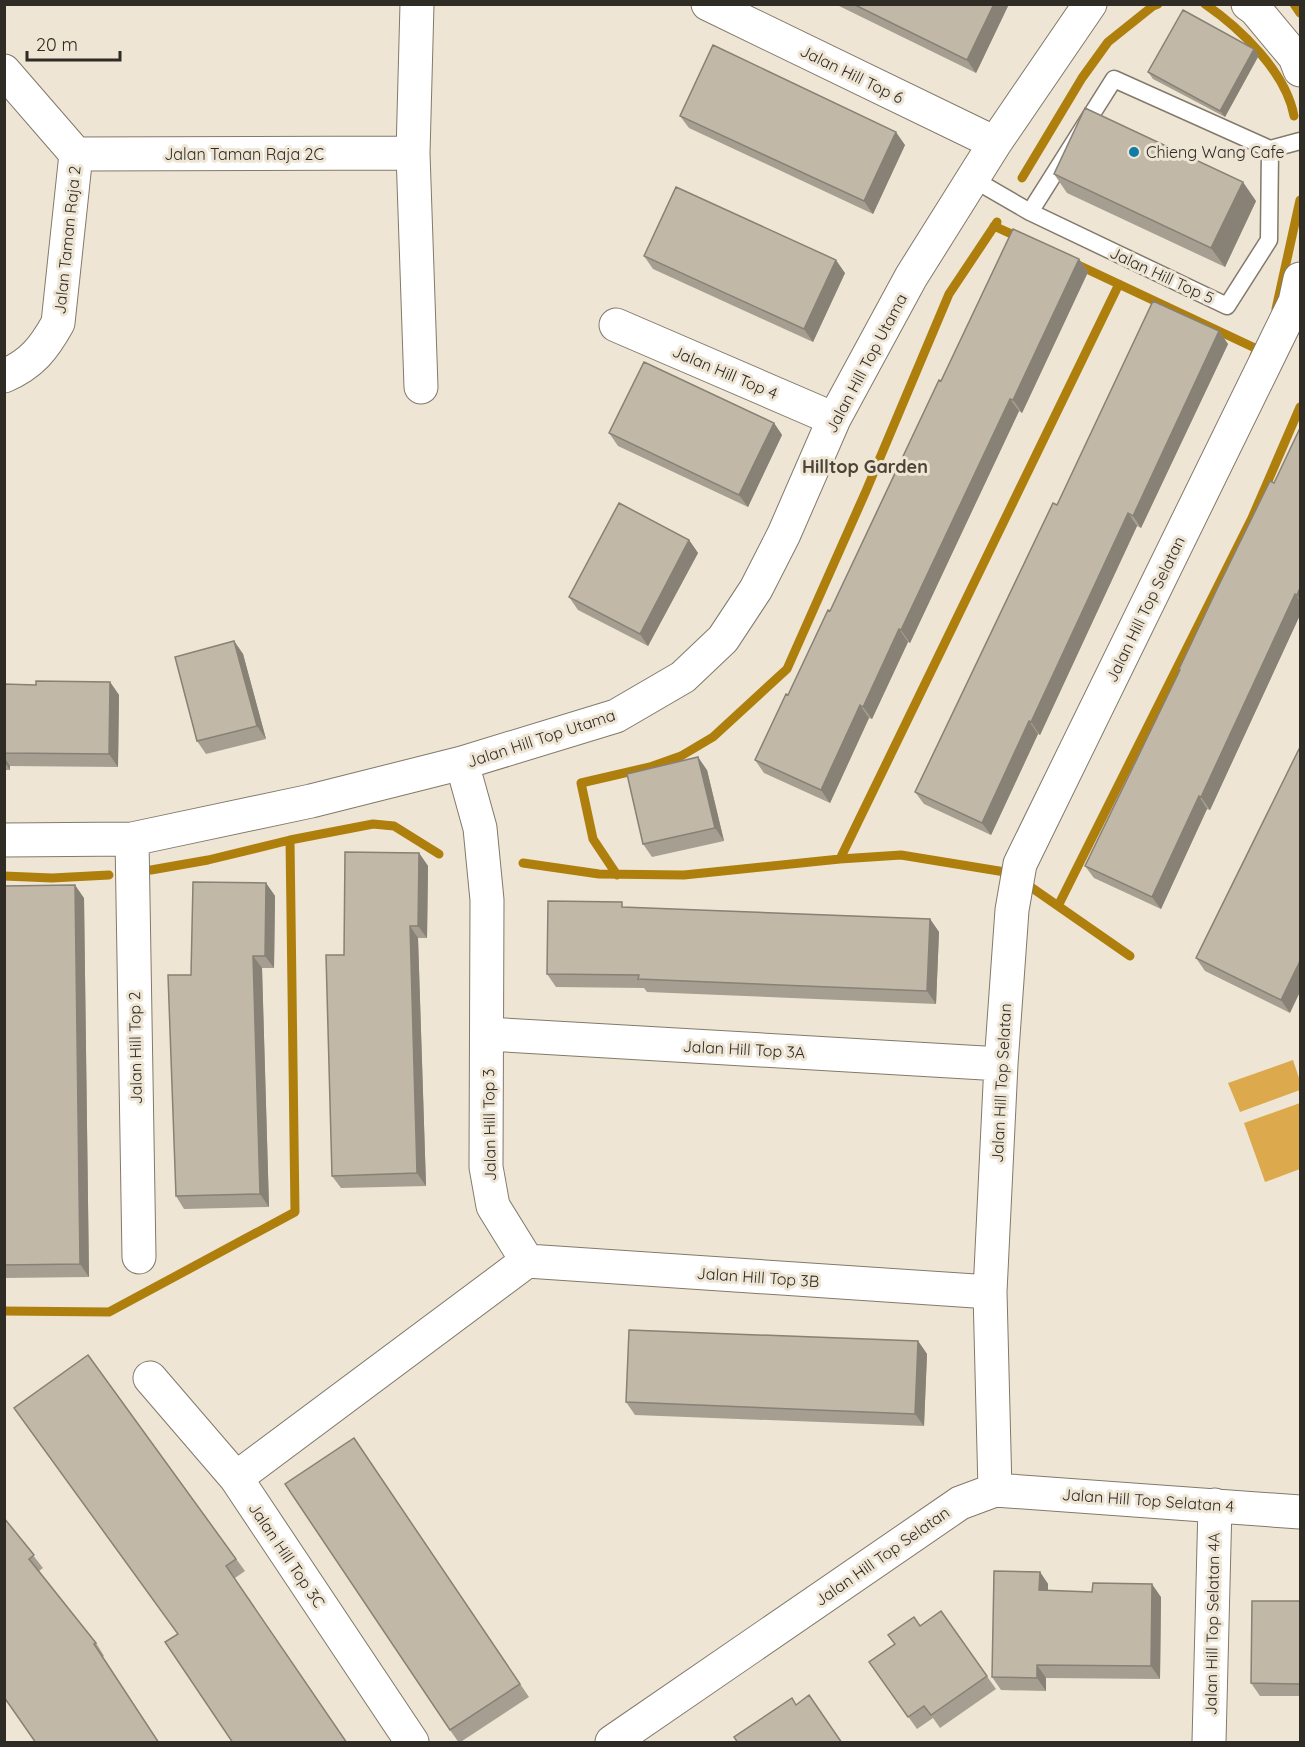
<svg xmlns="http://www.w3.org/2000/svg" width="1305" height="1747" viewBox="0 0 1305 1747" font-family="Quicksand,sans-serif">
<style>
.green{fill:#dcaa4c}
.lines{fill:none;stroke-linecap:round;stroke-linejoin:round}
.stream{stroke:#af7f0e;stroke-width:9}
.lane-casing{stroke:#82796a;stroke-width:19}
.street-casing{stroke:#82796a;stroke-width:35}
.lane{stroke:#fff;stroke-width:16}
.street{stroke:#fff;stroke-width:33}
.wall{fill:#a69e90}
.shaded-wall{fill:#878176}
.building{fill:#c1b8a8;stroke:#878176;stroke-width:1.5}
.poi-dot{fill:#0f7ca5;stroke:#eee5d4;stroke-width:2}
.labels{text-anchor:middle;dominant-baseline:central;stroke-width:6;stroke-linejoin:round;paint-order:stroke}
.street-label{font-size:16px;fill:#2f2b25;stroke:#eee5d4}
.poi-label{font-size:16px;fill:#2f2b25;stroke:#eee5d4;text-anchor:start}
.neighbourhood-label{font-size:18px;font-weight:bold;fill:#4c4436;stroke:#eee5d4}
</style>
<rect width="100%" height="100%" fill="#eee5d4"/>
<path class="green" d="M1293,1060L1300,1081V1090L1240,1112L1228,1083Z
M1300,1103V1169L1265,1182L1244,1123Z"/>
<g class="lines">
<path class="stream" d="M1205,4C1240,28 1286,72 1294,116
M1294,4L1300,13
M1022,178L1082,78L1108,42L1153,6L1158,4
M994,226L1020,238
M1076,264L1257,349L1254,356
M1276,309L1300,200
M840,859L1119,284
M523,863L599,874L684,875L840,859L901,855L1005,872L1008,866
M151,870L208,860L290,840L373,824L394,826L439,854
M617,875L593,839L581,783L650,767L681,756L713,737L787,669L866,491L949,294L997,222
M4,876L52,878L109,875
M1025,883L1130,956
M1058,906L1252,518L1300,407
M4,1311L109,1312L295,1212L290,840"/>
<defs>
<path id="lane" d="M1114,79L1270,149L1269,240L1227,306L1030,212Z
M1270,149L1300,141
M973,179L1030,212"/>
<path id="street" d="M417,4L413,153L421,387
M708,4L995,143
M1248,4L1255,9L1295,57L1300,70
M4,71L76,154L58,323C44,348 32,364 4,376
M76,154L413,153
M616,325L834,419
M132,839L139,1257
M4,840L132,839L311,801L462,763L616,716L683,677L723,639L756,589L784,534L834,419L911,277L995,143L1090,4
M488,1034L1001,1064
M527,1261L990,1292
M150,1378L236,1478L412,1742
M236,1478L527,1261L493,1206L486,1167L487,900L480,828L462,763
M995,1490L1300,1512
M612,1742L960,1503L995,1490L990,1292L1001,1064L1012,910L1020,864L1295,302L1300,279
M1209,1742L1215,1505"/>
</defs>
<use href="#lane" class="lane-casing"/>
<use href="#street" class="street-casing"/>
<use href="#lane" class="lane"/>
<use href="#street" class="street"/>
</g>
<path class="wall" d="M835,4H1008V6L976,73Z
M1259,55L1225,117L1153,79L1148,72Z
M680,116L905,145L873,214L689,128Z
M1054,174L1256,201L1225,267L1067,193Z
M644,256L845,273L813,342L653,269Z
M1079,259L1088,272L1022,413L1019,411L910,643L908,642L872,719L869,718L830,803L764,773L755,760L830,611L941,381Z
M1219,331L1228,344L1141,528L1137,526L1040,735L1038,734L991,835L924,804L915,792Z
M774,423L782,435L748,507L618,446L609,433Z
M1300,428V615L1210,810L1207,809L1161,909L1094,878L1085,866L1180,671L1179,669L1274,483Z
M689,540L698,553L648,646L578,610L569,597Z
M234,641L243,654L266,739L206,754L197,741Z
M110,682L119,695L118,767L10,766V770H4V684L36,685Z
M1300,747L1290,1013L1205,971L1196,958Z
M707,770L724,841L652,857L643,844Z
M419,853L428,866L427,938H418L426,1186L341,1188L332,1176L344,955Z
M266,883L275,896L274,968H262L269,1207L184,1209L176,1196Z
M4,886L84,898L89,1277L4,1278Z
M625,907L930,919L939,932L936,1004L647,992L644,988L556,987L547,974Z
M918,1341L927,1354L924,1426L635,1415L626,1402Z
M88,1355L245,1571L235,1578L177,1634Z
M354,1438L529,1697L459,1743L450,1730Z
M4,1518L43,1568L39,1571L96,1643L104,1656L16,1713L4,1699Z
M1040,1572L1048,1584V1590L1161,1597L1160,1679L1046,1678V1691L1001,1690L992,1677Z
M1300,1601V1696H1260L1251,1683Z
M941,1611L996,1689L940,1728L933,1718L917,1729L869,1662Z"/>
<path class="shaded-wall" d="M994,4H1008V6L976,73L967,60Z
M1254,49L1259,55L1225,117L1220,111Z
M896,132L905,145L873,214L864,201Z
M1243,182L1256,201L1225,267L1211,248Z
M1079,259L1088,272L1022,413L1013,400Z
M836,260L845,273L813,342L804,329Z
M1219,331L1228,344L1141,528L1133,516Z
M1010,399L1019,411L910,643L901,630Z
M774,423L782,435L748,507L739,495Z
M1128,513L1137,526L1040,735L1031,722Z
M689,540L698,553L648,646L640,634Z
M1300,588V600L1297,595Z
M1295,594L1300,601V615L1210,810L1201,797Z
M899,629L908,642L872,719L863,707Z
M234,641L243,654L266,739L257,726Z
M110,682L119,695L118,767L109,754Z
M860,705L869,718L830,803L821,790Z
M1029,721L1038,734L991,835L982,823Z
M4,757L10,766V770L4,761Z
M698,757L707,770L724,841L715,828Z
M1199,796L1207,809L1161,909L1152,897Z
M419,853L428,866L427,938L418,926Z
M266,883L275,896L274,968L265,956Z
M75,885L84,898L89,1277L80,1264Z
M930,919L939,932L936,1004L927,991Z
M410,926L418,938L426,1186L417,1173Z
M253,956L262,968L269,1207L260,1194Z
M1300,961V992L1290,1013L1281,1000Z
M918,1341L927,1354L924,1426L915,1414Z
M1040,1572L1048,1584V1603L1039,1590Z
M1152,1584L1161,1597L1160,1679L1151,1666Z
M1037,1665L1046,1678V1691L1037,1678Z"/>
<path class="building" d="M853,4H994L967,60Z
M1183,10L1254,49L1220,111L1148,72Z
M713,45L896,132L864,201L680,116Z
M1085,108L1243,182L1211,248L1054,174Z
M676,187L836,260L804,329L644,256Z
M1013,229L1079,259L1013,400L1010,399L901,630L899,629L863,707L860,705L821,790L755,760L786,694L788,695L828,610L830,611L939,380L941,381Z
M1153,301L1219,331L1133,516L1128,513L1031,722L1029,721L982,823L915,792L1053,503L1057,505Z
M644,362L774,423L739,495L609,433Z
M1300,428V588L1297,595L1295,594L1201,797L1199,796L1152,897L1085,866L1180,670L1179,669L1218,587L1270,481L1274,483Z
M619,503L689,540L640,634L569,597Z
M234,641L257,726L197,741L175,657Z
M36,681L110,682L109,754L4,753V684L36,685Z
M1300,747V961L1281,1000L1196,958Z
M698,757L715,828L643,844L627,774Z
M345,852L419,853L418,926H410L417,1173L332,1176L326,955H344Z
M193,882L266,883L265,956H253L260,1194L176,1196L168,975H191Z
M75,885L80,1264L4,1265V886Z
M548,901L622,902V907L930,919L927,991L638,979L639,975L547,974Z
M629,1330L918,1341L915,1414L626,1402Z
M88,1355L236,1559L226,1566L347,1743H233L165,1642L178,1634L14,1408Z
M354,1438L520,1684L450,1730L285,1484Z
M4,1518L34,1555L29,1559L96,1643L94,1644L159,1743H36L4,1697Z
M994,1571L1040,1572L1039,1590L1092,1592L1093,1583L1152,1584L1151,1666L1037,1665V1678L992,1677Z
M1252,1601H1300V1684L1251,1683Z
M941,1611L987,1676L931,1715L924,1706L908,1717L869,1662L895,1644L888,1635L914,1617L920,1626Z
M809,1695L842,1743H738L734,1737L792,1698L796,1705Z"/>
<circle class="poi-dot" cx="1134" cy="152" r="6"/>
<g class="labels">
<g class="street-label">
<text transform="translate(852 74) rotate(26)">Jalan Hill Top 6</text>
<text x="244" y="154">Jalan Taman Raja 2C</text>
<text transform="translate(67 240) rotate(-84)">Jalan Taman Raja 2</text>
<text transform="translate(1162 275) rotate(25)">Jalan Hill Top 5</text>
<text transform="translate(866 363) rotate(-62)">Jalan Hill Top Utama</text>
<text transform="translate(725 372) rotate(23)">Jalan Hill Top 4</text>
<text transform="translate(1145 609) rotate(-64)">Jalan Hill Top Selatan</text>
<text transform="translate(541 738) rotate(-18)">Jalan Hill Top Utama</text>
<text transform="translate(135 1048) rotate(-91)">Jalan Hill Top 2</text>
<text transform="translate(744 1049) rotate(3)">Jalan Hill Top 3A</text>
<text transform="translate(1001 1083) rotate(-87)">Jalan Hill Top Selatan</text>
<text transform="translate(489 1125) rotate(-91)">Jalan Hill Top 3</text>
<text transform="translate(758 1277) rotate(4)">Jalan Hill Top 3B</text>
<text transform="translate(1148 1500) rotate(4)">Jalan Hill Top Selatan 4</text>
<text transform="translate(287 1555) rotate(56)">Jalan Hill Top 3C</text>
<text transform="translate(882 1556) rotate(-35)">Jalan Hill Top Selatan</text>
<text transform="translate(1212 1624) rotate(-89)">Jalan Hill Top Selatan 4A</text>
</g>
<g class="poi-label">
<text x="1146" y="152">Chieng Wang Cafe</text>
</g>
<g class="neighbourhood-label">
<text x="865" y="466">Hilltop Garden</text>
</g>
</g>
<rect width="1305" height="1747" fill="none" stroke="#2f2b25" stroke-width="12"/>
<path d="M27 51v9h93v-9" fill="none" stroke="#2f2b25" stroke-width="3"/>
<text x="36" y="51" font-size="18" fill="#2f2b25" stroke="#eee5d4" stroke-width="4.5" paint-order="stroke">20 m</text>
</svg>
